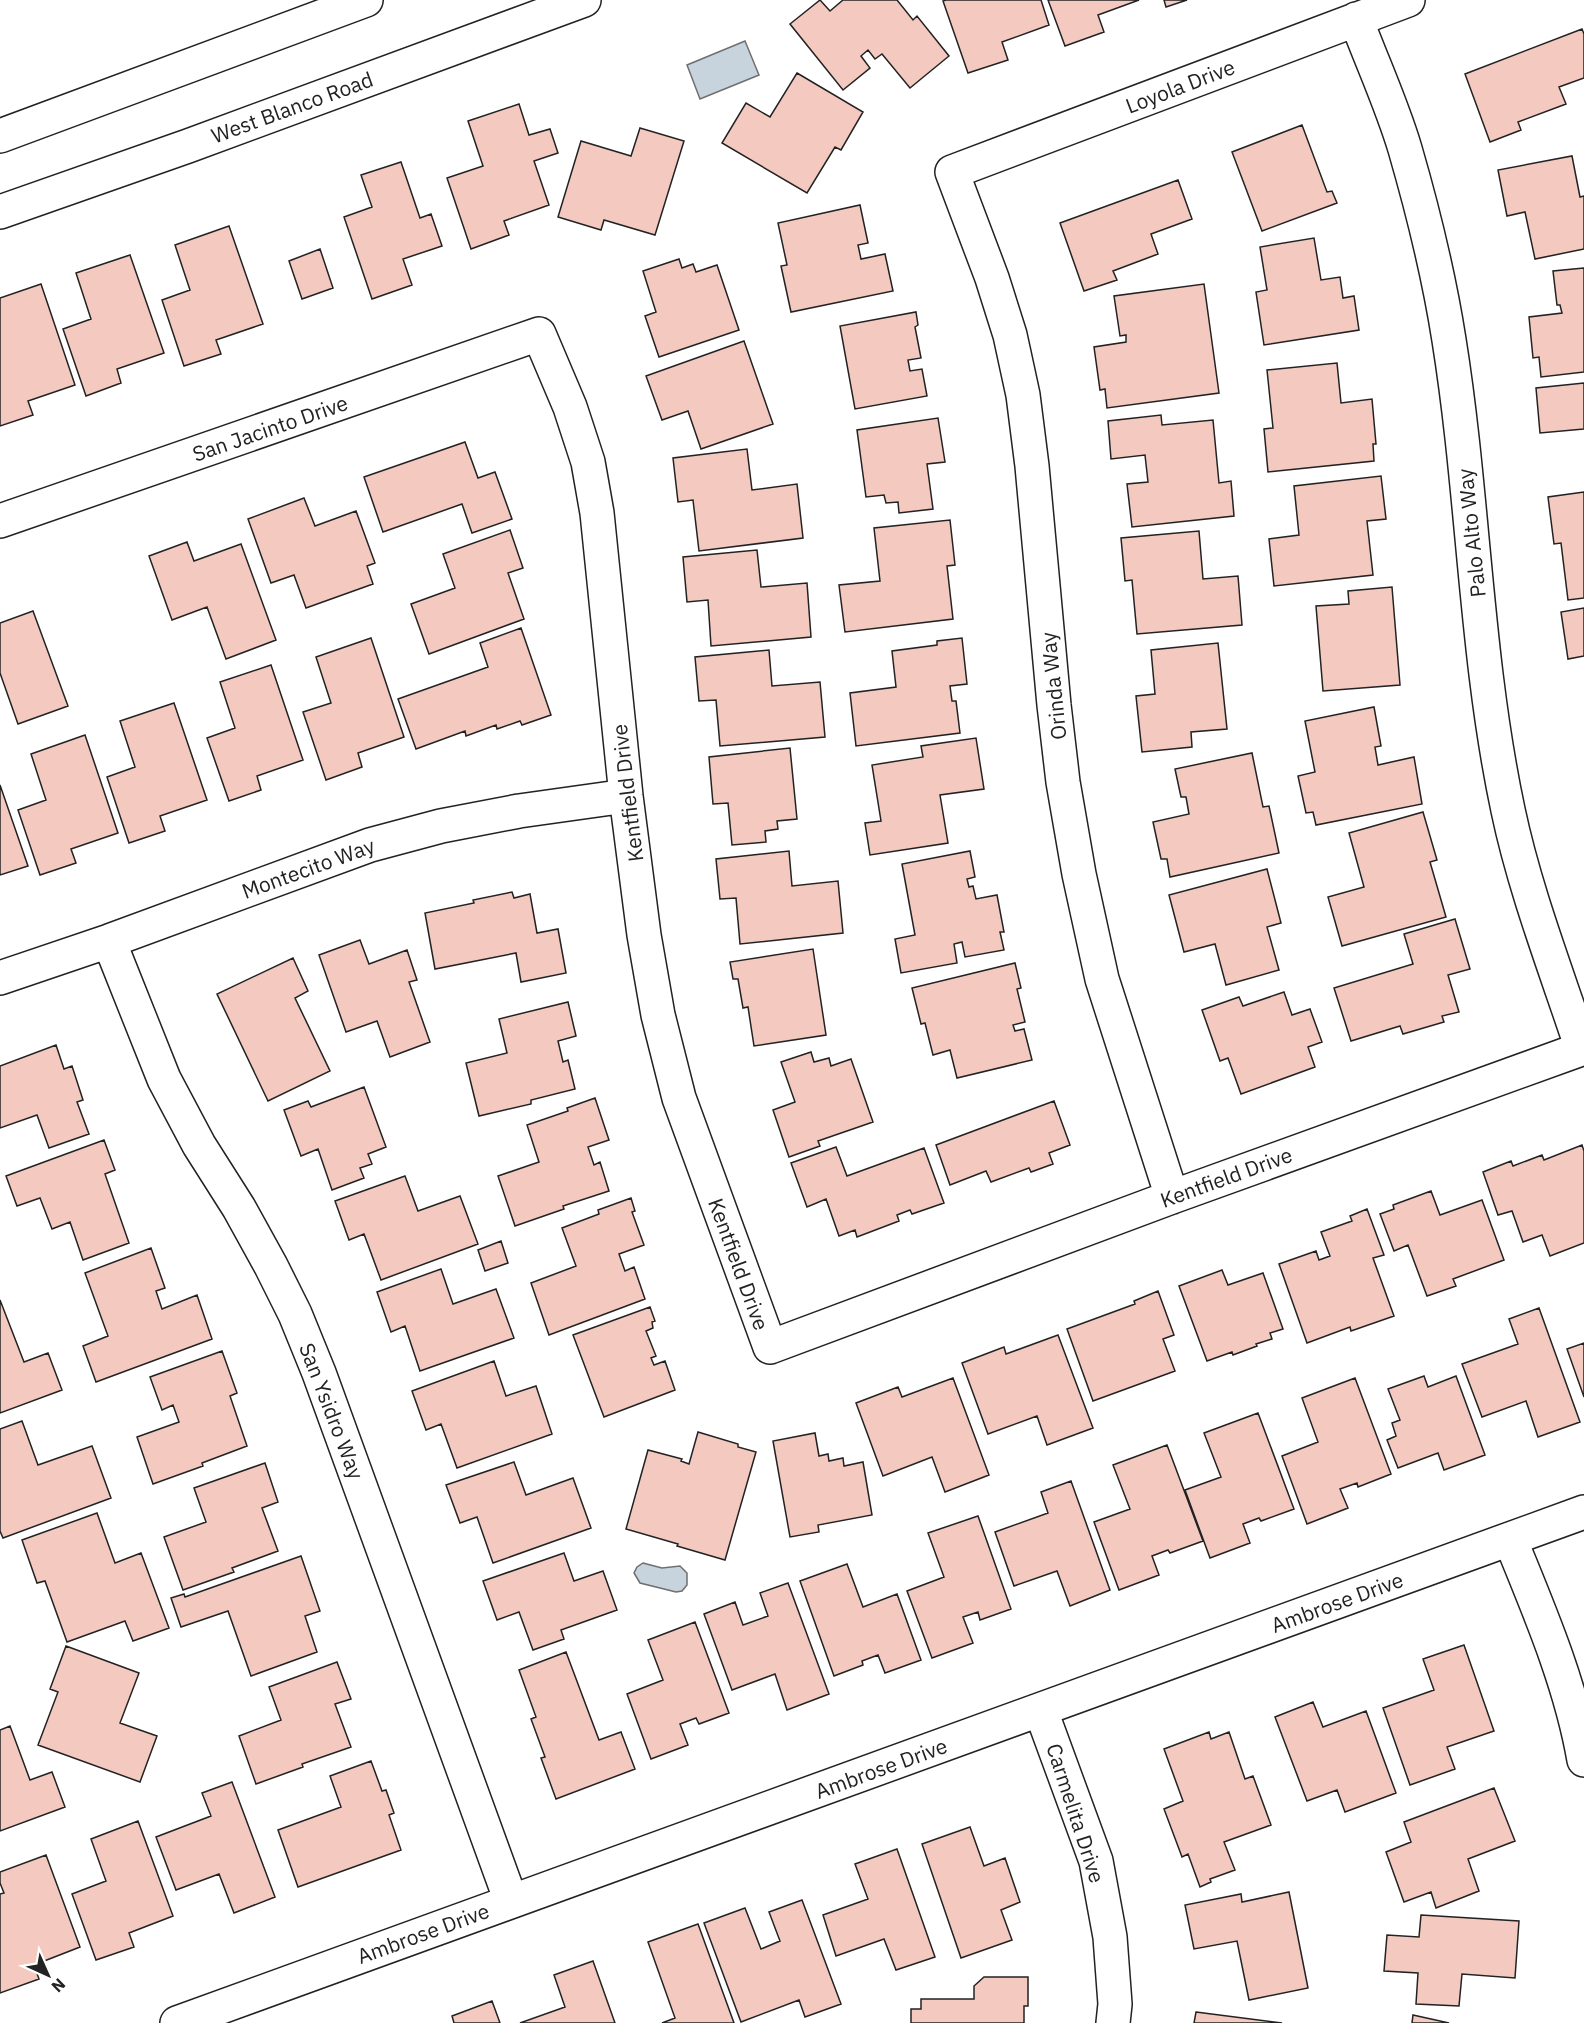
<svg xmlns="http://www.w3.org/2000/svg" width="1584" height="2023" viewBox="0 0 1584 2023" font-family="'IBM Plex Sans',sans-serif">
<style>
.water{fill:#c7d3dd;stroke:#6f6f6f;stroke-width:1.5}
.building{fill:#f3c9c0;stroke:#222;stroke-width:1.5}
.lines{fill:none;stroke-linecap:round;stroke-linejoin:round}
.street-casing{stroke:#222;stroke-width:36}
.primary-casing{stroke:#222;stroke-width:36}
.street{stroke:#fff;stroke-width:33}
.primary{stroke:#fff;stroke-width:33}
.labels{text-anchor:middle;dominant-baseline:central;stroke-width:4.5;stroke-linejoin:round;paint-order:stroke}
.street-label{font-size:21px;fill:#222;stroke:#fff}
</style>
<rect width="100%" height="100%" fill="#fff"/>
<path class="water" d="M745,41L759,75L700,99L687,65Z
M643,1563L662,1568L680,1566L687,1573V1585L682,1591L676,1592L640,1583L634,1573L637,1567Z"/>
<path class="building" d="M820,0L830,11L843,0H897L913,20L917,16L949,56L910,88L882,54L875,59L868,50L861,56L870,68L843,90L790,24Z
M946,0H1041L1049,25L1002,42L1008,60L968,73L943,1Z
M1048,0H1139L1098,15L1104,32L1065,46Z
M1164,0H1187L1166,7Z
M1582,29L1584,34V78L1559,87L1566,104L1518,122L1521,130L1490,142L1465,74Z
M797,73L863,112L841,150L835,147L807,193L722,143L746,103L770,117Z
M519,104L529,135L550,129L558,153L534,161L549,205L504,221L509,235L471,249L447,178L483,166L468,121Z
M1302,125L1327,192L1332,191L1337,203L1262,231L1232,152Z
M640,128L684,141L655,235L604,220L601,230L558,217L581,141L631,156Z
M1572,156L1580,197L1584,196V249L1535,259L1525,212L1507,216L1498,170Z
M401,162L420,218L431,214L442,246L403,259L412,285L372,299L344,217L372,207L361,175Z
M1178,180L1192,219L1151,234L1158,254L1113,271L1117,280L1084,291L1060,223Z
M860,205L868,243L858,245L861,259L885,254L893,291L791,312L781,266L787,265L778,223Z
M229,226L263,324L216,340L221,354L184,366L162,300L190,290L175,245Z
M1314,238L1321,280L1340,277L1343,298L1354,296L1359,330L1264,345L1256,292L1267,290L1260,247Z
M320,249L333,288L302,299L289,261Z
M130,255L164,353L117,369L121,383L86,396L63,329L91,319L76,273Z
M679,259L682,268L693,264L696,272L717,265L739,330L659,357L645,316L656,312L643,271Z
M1584,268V372L1541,377L1539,357L1533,358L1529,317L1562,313L1560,305H1557L1553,271Z
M41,284L75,385L28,401L33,415L0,426V298Z
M1204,284L1219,393L1107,408L1105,389L1100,390L1094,347L1126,342V335L1120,336L1114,296Z
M916,312L918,325L915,327L921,358L908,360L910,371L922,369L927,396L855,409L840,326Z
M744,341L773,424L701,449L688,411L662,420L646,376Z
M1337,363L1341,403L1372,399L1376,444H1373L1374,461L1268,472L1264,429L1273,428L1267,370Z
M1584,383V429L1540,433L1536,388Z
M1161,415L1162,425L1213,420L1219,483L1231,481L1234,516L1132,527L1127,484L1148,482L1145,455L1111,459L1108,421Z
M938,418L945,462L927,464L933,509L899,513L898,502L886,503L884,495L866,497L857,430Z
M465,442L478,478L495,472L512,519L472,533L462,504L383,532L364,477Z
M747,449L752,490L797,484L803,538L699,551L693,500L678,502L673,458Z
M1381,476L1386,519L1367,521L1373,575L1274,586L1269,539L1299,535L1294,486Z
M1584,492V598L1568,600L1561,543L1554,544L1548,497Z
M304,498L315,526L356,511L375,563L367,566L373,584L306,608L294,575L271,583L248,519Z
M950,520L955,565L947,566L953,619L845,632L839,585L880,581L874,528Z
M510,530L523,568L508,573L524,619L429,654L411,604L455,588L443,554Z
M1199,531L1203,579L1238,576L1242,625L1137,634L1132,580L1125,581L1121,538Z
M187,542L194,561L241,544L276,640L226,659L207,607L172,620L149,556Z
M757,550L761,587L807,583L811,637L711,646L708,600L687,602L683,557Z
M1392,587L1400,685L1323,691L1316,606L1349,604L1348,591Z
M1584,608V656L1568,659L1561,612Z
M33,611L68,706L18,724L0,673V623Z
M521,628L551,715L522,725L520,721L497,729L496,725L466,736L465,731L416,749L398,699L488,667L480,643Z
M371,638L404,737L358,753L362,767L326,780L303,712L331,703L316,657Z
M962,638L967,684L950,686L952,701H956L960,733L856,746L850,693L896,687L892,651L937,645V641Z
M1218,643L1227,729L1191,732L1192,747L1142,752L1136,696L1155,694L1151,650Z
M769,650L772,686L820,682L825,737L720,746L716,700L699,701L695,657Z
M271,665L303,760L257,776L261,790L229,801L207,738L235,728L220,682Z
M174,703L207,800L160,816L165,831L129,843L107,777L135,767L120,721Z
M1374,707L1381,746L1375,747L1378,765L1414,757L1422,804L1316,825L1313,812L1306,813L1298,776L1315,772L1305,721Z
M85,735L118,833L71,849L76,863L40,875L18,810L46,800L31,754Z
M976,738L984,789L940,795L948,843L870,855L865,823L881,821L872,765L923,757L921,746Z
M790,748L797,819L777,821L778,829L765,831L766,842L732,845L728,803L713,804L709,757Z
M1252,753L1263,807L1269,806L1279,853L1170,877L1167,859H1161L1153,822L1189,814L1186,797H1181L1175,769Z
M0,785L28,866L0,875Z
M1423,812L1437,860L1430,862L1446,917L1342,946L1328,897L1364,887L1349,833Z
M789,851L792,886L838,881L843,933L740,944L736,898L720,899L716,859Z
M970,851L975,877L967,879L969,887L973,886L976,899L997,895L1004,932H1000L1004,950L965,957L962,942L954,944L957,963L901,973L895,939L915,935L902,864Z
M1267,869L1281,923L1267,927L1279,970L1226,985L1215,944L1184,952L1169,895Z
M512,892L514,898L530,894L537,933L558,929L566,973L521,982L516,953L435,969L425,913L474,903L473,900Z
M1455,919L1470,969L1448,975L1459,1012L1442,1016L1444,1022L1403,1034L1400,1026L1351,1041L1334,988L1413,964L1404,934Z
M360,940L369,964L407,950L417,980L409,982L430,1042L390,1057L377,1021L346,1032L319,955Z
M813,949L826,1035L754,1046L748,1007L743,1008L738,979H733L730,962Z
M293,958L308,991L295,998L330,1071L268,1101L217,994Z
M1015,963L1021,988L1017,989L1025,1022L1013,1025L1015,1031L1024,1029L1032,1060L957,1078L950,1050L933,1055L925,1023L921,1024L912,988Z
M1284,992L1292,1015L1310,1009L1322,1042L1308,1047L1315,1067L1241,1094L1228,1058L1220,1061L1202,1010L1239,997L1243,1006Z
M568,1002L576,1036L558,1041L563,1062L568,1060L575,1089L531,1100V1104L479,1116L466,1063L507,1053L499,1019Z
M56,1045L64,1069L72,1066L83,1100L77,1102L89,1134L49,1148L37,1115L0,1128V1066Z
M811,1052L814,1062L829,1058L831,1066L851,1059L873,1122L818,1141L820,1146L789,1157L773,1110L795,1102L781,1062Z
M364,1087L386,1147L368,1154L372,1164L360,1168L364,1178L332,1190L318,1149L301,1156L284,1110L308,1101L311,1107Z
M595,1098L609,1140L588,1147L594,1165L600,1162L609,1191L563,1206L564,1209L515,1226L498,1176L539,1162L527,1125L568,1111L567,1108Z
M1054,1101L1070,1145L1049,1153L1053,1164L1031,1172L1029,1168L991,1182L986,1171L950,1185L936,1145Z
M104,1140L115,1170L105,1174L129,1243L83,1260L70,1222L52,1229L40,1198L17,1206L6,1176Z
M1582,1145L1584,1151V1243L1550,1256L1542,1235L1523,1242L1512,1211L1498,1215L1483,1172L1511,1161L1513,1166L1542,1155L1544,1160Z
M836,1147L847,1176L924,1148L944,1203L912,1214L910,1210L897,1215L899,1221L857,1237L855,1230L839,1236L826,1199L807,1207L791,1163Z
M405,1176L418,1211L460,1196L478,1244L381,1280L364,1234L349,1240L335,1201Z
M1431,1191L1440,1215L1482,1200L1504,1260L1453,1279L1456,1286L1427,1296L1408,1245L1394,1251L1380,1214L1394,1209L1393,1205Z
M631,1198L635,1211L632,1212L644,1245L619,1254L625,1271L634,1267L645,1299L549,1335L531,1283L576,1266L562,1228L599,1214L598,1210Z
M1367,1209L1384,1255L1373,1258L1394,1316L1351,1331L1350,1327L1307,1343L1279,1264L1316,1251L1319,1260L1330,1256L1321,1232L1352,1221L1350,1216Z
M501,1241L508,1263L485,1271L478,1250Z
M151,1248L165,1288L156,1291L162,1309L197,1295L212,1339L96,1382L83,1346L108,1336L85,1273Z
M441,1269L453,1304L496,1289L514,1338L420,1371L405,1326L391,1332L377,1292Z
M1222,1270L1228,1285L1263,1273L1283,1329L1270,1333L1272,1339L1256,1344L1257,1346L1233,1355L1232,1352L1207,1361L1179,1286Z
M1158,1291L1174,1335L1163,1339L1175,1371L1093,1401L1067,1329L1135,1304L1134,1301Z
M0,1300L24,1362L48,1353L62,1390L0,1413Z
M650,1307L655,1321L652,1322L653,1328L646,1331L656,1356L651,1358L654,1365L665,1361L675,1390L604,1417L573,1335Z
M1539,1308L1580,1422L1538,1437L1526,1401L1482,1417L1462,1364L1518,1344L1509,1319Z
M1058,1335L1093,1428L1047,1445L1037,1416L988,1434L962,1363L1004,1347L1006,1354Z
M1584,1343V1397L1567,1349Z
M222,1351L237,1393L230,1396L247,1446L202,1463L203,1466L153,1484L137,1437L179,1422L173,1405L162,1410L150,1377Z
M494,1361L506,1396L536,1386L552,1434L457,1468L441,1424L426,1430L412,1391Z
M1424,1376L1428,1387L1456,1376L1485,1455L1444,1470L1438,1453L1398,1468L1387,1440L1396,1436L1392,1423L1400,1420L1388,1389Z
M953,1378L989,1475L945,1492L932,1457L883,1476L856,1403L898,1387L902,1397Z
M1355,1378L1391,1474L1358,1487L1357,1483L1340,1489L1348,1508L1307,1524L1282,1456L1318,1442L1302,1398Z
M1258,1413L1294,1509L1261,1521L1259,1518L1243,1524L1250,1543L1210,1558L1185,1490L1221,1477L1204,1433Z
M22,1421L38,1465L92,1446L111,1498L3,1538L0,1531V1429Z
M698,1432L738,1444V1447L756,1452L725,1560L677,1546L678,1544L626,1529L648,1450L682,1459L681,1461L689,1464Z
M815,1433L819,1456L828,1454L829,1461L843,1458L844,1466L863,1462L872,1515L818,1525L819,1532L790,1537L773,1441Z
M1167,1445L1203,1541L1170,1553L1168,1550L1152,1556L1159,1575L1119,1590L1094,1522L1130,1509L1113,1465Z
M514,1462L526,1495L573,1478L591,1528L493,1563L477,1517L460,1523L446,1485Z
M265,1463L278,1502L262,1508L278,1551L232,1568L234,1572L183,1590L164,1537L206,1522L194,1488Z
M1071,1481L1110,1590L1070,1606L1057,1571L1014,1586L995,1532L1048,1513L1041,1492Z
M97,1513L115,1563L141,1553L169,1628L133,1641L125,1621L67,1642L45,1581L37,1583L22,1540Z
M978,1516L1011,1609L980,1620L978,1612L963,1617L973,1643L932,1658L907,1591L944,1577L928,1533Z
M564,1553L574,1581L603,1571L617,1610L561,1630L564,1639L533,1650L519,1612L497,1620L483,1581Z
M301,1556L320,1611L305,1616L317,1652L251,1676L228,1611L181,1627L171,1598L184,1594L185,1597Z
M847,1564L863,1607L897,1594L921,1660L885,1673L878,1655L862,1661L863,1665L834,1676L800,1581Z
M788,1583L829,1694L787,1710L775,1674L732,1690L704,1614L735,1602L743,1625L768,1616L760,1593Z
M695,1622L729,1713L699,1724L696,1718L680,1724L688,1745L651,1759L627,1694L663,1680L648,1640Z
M1464,1645L1494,1731L1447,1747L1455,1769L1410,1785L1383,1708L1434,1690L1423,1659Z
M66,1646L139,1673L120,1723L157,1736L140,1782L38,1745L58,1692L50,1689Z
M566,1652L599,1740L621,1732L635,1769L556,1799L541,1758L545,1757L531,1719L536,1717L519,1670Z
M337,1662L351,1699L335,1704L351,1747L302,1764L303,1767L256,1784L239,1736L281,1720L269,1687Z
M1313,1702L1323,1727L1366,1711L1396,1793L1345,1812L1337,1790L1307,1801L1275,1717Z
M10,1726L30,1780L52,1772L65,1807L0,1831V1730Z
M1209,1732L1211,1739L1229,1732L1245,1779L1253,1776L1271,1825L1224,1842L1235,1870L1210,1879L1211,1882L1200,1887L1188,1854L1182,1857L1164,1809L1183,1801L1164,1749Z
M371,1761L382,1791L386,1790L394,1813L389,1815L401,1850L298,1887L278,1830L341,1807L330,1776Z
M232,1782L275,1897L234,1913L219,1874L176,1890L156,1837L211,1816L202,1793Z
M1494,1788L1515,1841L1468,1859L1479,1891L1436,1908L1431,1892L1404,1902L1386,1852L1411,1842L1404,1822Z
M138,1821L173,1916L129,1933L134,1947L96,1960L72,1894L106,1881L91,1839Z
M970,1827L984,1866L1005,1858L1020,1902L1001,1910L1012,1940L961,1958L922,1844Z
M897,1849L935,1957L896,1970L884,1939L836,1956L823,1915L868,1899L855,1864Z
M46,1855L80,1947L34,1965L39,1979L0,1993V1894L4,1893L0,1883V1872Z
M1289,1892L1308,1988L1249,2000L1237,1941L1194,1949L1185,1905L1241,1894L1242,1902Z
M802,1900L841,2004L805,2017L799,2000L741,2022L704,1923L745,1908L761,1949L780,1941L769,1912Z
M1421,1915L1519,1921L1515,1978L1462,1974L1459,2006L1416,2004L1418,1973L1384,1971L1387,1935L1419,1937Z
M698,1924L734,2023H662L675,2018L648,1942Z
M593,1961L615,2023H520L565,2007L554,1975Z
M984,1977H1028V2006H1024V2023H911V2009H921V1999H974V1986Z
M492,2001L500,2023H454L452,2016Z
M1196,2012L1282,2023H1194Z
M1413,2015L1449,2023H1412Z"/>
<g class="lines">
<defs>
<path id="street" d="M1356,19C1372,62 1392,105 1405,149C1423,211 1439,276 1449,340C1474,496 1475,655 1508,810C1525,891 1556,970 1582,1049
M0,521L539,334L570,407L588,462L597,513L626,796L644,935L658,1015L679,1098L770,1347L1172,1197L1584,1048
M109,941L164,1079L199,1145L239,1208L271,1266L295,1314L319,1373L511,1901
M0,978L109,941L370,845L441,826L519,811L626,796
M1172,1197L1102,979L1079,874L1063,782L1054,705L1032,466L1023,395L1010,335L992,278L952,172L1408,0
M1510,1539C1539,1610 1571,1684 1584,1760
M1041,1711L1096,1861L1110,1937L1115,2004L1113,2023
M177,2023L1584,1512"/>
<path id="primary" d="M0,136L366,0
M0,212L188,146L584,0"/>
</defs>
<use href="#street" class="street-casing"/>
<use href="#primary" class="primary-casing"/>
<use href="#street" class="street"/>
<use href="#primary" class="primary"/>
</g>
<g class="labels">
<g class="street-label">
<text transform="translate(1180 86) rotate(-21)">Loyola Drive</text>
<text transform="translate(292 107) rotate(-20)">West Blanco Road</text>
<text transform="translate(270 428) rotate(-19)">San Jacinto Drive</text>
<text transform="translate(1471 533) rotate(-96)">Palo Alto Way</text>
<text transform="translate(1053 686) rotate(-96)">Orinda Way</text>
<text transform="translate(627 793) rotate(-97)">Kentfield Drive</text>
<text transform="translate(308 868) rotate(-20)">Montecito Way</text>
<text transform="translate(1226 1177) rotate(-20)">Kentfield Drive</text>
<text transform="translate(739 1264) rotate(70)">Kentfield Drive</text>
<text transform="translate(332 1411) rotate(69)">San Ysidro Way</text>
<text transform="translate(1337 1602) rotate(-20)">Ambrose Drive</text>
<text transform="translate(881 1768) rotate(-20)">Ambrose Drive</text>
<text transform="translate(1076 1813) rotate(72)">Carmelita Drive</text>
<text transform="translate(423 1933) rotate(-20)">Ambrose Drive</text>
</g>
</g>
<g transform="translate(48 1975) rotate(135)" stroke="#ffffff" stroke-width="4.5" paint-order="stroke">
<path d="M0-4.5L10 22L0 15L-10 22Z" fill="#222222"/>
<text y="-9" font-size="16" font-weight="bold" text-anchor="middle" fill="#222222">N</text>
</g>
</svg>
